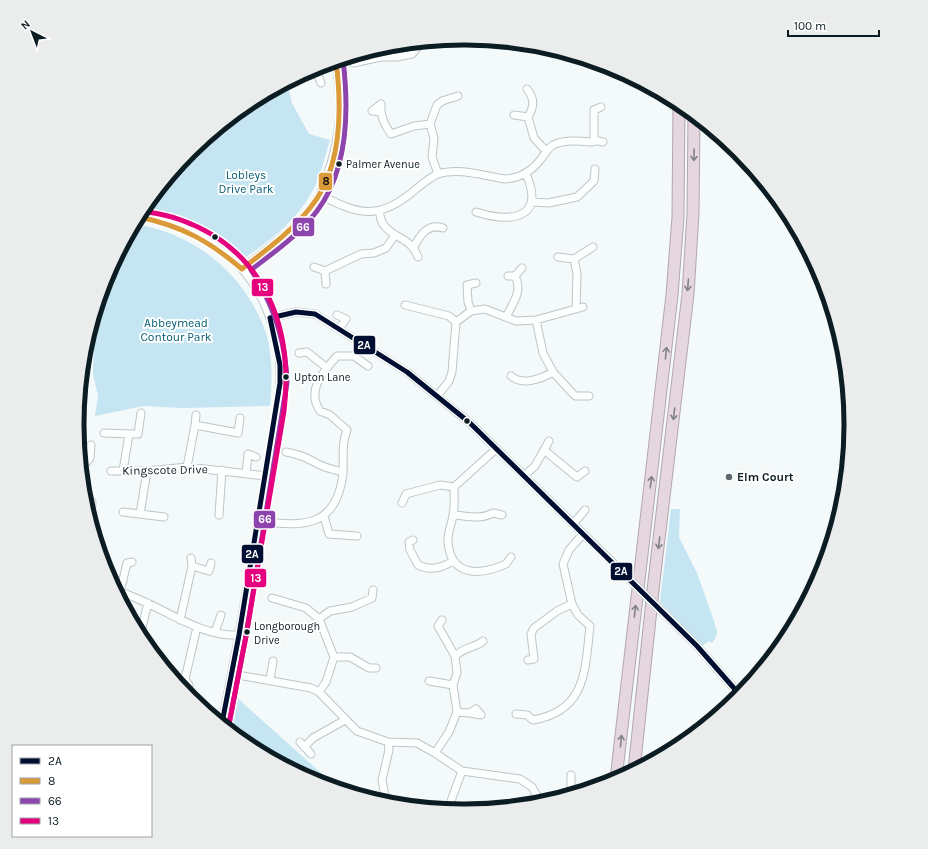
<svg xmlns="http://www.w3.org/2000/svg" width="928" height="849" viewBox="0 0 928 849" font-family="Karla,sans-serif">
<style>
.green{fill:#c4e5f1}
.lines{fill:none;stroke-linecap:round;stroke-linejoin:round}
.minor-casing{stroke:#bcc6c9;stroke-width:9}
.highway-casing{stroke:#b3a6af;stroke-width:13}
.minor{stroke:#fdfefe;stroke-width:7}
.highway{stroke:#e6d7df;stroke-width:11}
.minor-bridge-casing{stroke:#bcc6c9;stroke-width:9;stroke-linecap:butt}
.minor-bridge{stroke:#fdfefe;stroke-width:7}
.bus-1-casing{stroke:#fff;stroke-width:8}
.bus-2-casing{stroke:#fff;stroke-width:8}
.bus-3-casing{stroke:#fff;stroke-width:8}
.bus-4-casing{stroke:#fff;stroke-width:8}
.bus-1{stroke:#000e31;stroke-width:5}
.bus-2{stroke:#db9a38;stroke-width:5}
.bus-3{stroke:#8e44ad;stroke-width:5}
.bus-4{stroke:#e5007d;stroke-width:5}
.oneway{stroke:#83838a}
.bus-dot{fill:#0b1c22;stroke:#fff;stroke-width:1.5}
.poi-dot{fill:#5d696e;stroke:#fff;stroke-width:1.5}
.labels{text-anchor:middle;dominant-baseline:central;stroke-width:4;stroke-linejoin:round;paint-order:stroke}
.bus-label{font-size:11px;fill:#0b1c22;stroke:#fff;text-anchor:start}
.park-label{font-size:12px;fill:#045c73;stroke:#fff}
.street-label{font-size:12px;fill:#0b1c22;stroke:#fff}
.poi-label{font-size:12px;font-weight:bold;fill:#0b1c22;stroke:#fff;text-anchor:start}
.rim{fill:none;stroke:#0b1c22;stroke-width:5}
.line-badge{stroke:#fff;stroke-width:1.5}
.badge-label{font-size:11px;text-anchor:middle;font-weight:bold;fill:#fff}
.pale-badge-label{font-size:11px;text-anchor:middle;font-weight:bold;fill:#111}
</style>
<rect width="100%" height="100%" fill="#f4f9fa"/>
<path class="green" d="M287,83L292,103L309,134L330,140C325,156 321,175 313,190C298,219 272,239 246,257L231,251L184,223L142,212L191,151L249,103Z
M135,224C196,234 245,274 266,333C273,357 272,382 270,406L183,408L143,406L95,416L98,395L93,375L94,333L100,307L99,302L107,276Z
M671,509H680L679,537L697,573L712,615L717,631L716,637L712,643L709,641L702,646L660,602Z
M236,697L339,789C299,776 259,754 227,727Z"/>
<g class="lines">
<defs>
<path id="minor" d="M353,63L381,57H397L412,54L422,42
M315,68L321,83
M527,89C535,99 534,107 528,117L534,138L546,151
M381,104C380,115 384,125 391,134L414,126L430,124
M381,112L372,111L381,104
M514,115L528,117
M594,140V110L601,107
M438,174L432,157L434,138L430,124L437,105L442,101L458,96
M320,195C356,213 376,221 410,194C419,187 428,178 438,174C459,167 484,176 505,179C521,178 532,171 541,159C545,154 548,148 553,145C565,139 580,141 593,142L594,140L603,142
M532,202L548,203L577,197L594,181L595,169
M379,211C380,215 381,221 383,224C393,239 410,236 418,257
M476,212C511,223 546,219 526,174
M139,217C154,220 169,222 183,228C204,237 228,253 243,270C268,299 282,345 280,383C280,392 278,401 277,410L239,635L222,723
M414,247C420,235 428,223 443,228
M558,257L574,259
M314,267L325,271L361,254L374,253L386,248L395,235
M242,269C269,247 301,226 319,196C323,189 325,180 328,173C342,132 342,103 336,61
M325,271L326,284
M508,276H515L522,268
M405,305L449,316L456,322
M576,309L577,274L574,259L593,247
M471,311L468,302L467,285L476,283
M337,315L346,319L339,329
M506,317C513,303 523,291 515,276
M270,318L296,312L315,314L407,372L470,423L610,560
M536,320L543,353L553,372L575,396H589
M299,353L307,352L327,368
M511,376C522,386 541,379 553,372
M82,379L86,373V367
M438,395L449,381L452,372L456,322L471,311L485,309L516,321L536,320L583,307
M195,425L196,415
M104,433L129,434
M544,450L549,441
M286,452C299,454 307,458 318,464C325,468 335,470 343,472
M81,464H85L90,458L91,445
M187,467L195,425L238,433L240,418
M111,471H147L187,467L266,476
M123,471L129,434H138L141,413
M246,474L248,454L256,457
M524,476L535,466L544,450L577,477L585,471
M454,487C454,496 455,506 453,515C452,524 447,533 448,542C451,578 481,575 506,564L511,557
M402,503L406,494L440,485L454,487L496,449
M123,512L140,514L147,471
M140,514L164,517
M219,515L222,470
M454,515C468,516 480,520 493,513L502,515
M324,516L329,534L357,536
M91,519L92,502
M259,521C303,527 337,528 343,473C344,458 341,445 347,430L330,415L320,411C306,390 323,372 337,356H354L368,366
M573,524L585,510
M413,540L409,542L410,550L418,565C430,571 442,568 453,561
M191,558L192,566
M117,592C125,592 133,597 140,600C172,613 203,637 239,635
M120,592L127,563L132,562
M272,598L306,608L319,619L334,657L326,682L319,692
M319,619L330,611L352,607L372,598L373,590
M180,620L192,566L209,571L211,563
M215,632L221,615
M140,635L148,603
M697,646L740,695
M455,656C466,646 475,648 483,641
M334,657H350L369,668H376
M528,660L534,659L531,634L534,628L557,611L572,604
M232,674L311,688L319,692L357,731L388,742L417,743L435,753L462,771L520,779L532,787L541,803
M176,677L185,679
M270,680L273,661
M429,681L453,685
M189,685L185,679L197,627
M457,712L470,713L476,709L481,715L470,713
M516,714L527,715L533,720C587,711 585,669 590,626L578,615L572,604L563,564L569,550L583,534
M300,742L311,754
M388,742L389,750L382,780L386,801L393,804
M304,747L313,738L345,720
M435,753L449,732L457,712L453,685L457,673L455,656L438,626L442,620
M569,794L571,793V775
M547,801L552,798L561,797
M448,809L462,771"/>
<path id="highway" d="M634,770L654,581L688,294L693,214L694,116
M616,779L672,295L678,217L679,103"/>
</defs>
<use href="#minor" class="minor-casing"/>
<use href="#highway" class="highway-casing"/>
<use href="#minor" class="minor"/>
<use href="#highway" class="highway"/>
<defs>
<path id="minor-bridge" d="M610,560L697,646"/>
</defs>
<use href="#minor-bridge" class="minor-bridge-casing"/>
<use href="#minor-bridge" class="minor-bridge"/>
<defs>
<path id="bus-1" d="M222,723L239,635L280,383V365L270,318L296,312L315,314L407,372L470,423L697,646L740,695"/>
<path id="bus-2" d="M139,217C182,226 209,241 242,269
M242,269C266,250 291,232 310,208C342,169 342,108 336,61"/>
<path id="bus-3" d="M229,724L246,636L287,383C286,342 274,305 251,270C274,252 299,235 317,211C348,170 349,109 343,60"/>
<path id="bus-4" d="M142,211C155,213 168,215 181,220C265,250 294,328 284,411L246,636L229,724"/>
</defs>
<use href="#bus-1" class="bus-1-casing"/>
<use href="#bus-2" class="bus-2-casing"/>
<use href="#bus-3" class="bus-3-casing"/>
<use href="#bus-4" class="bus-4-casing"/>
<use href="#bus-1" class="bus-1"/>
<use href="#bus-2" class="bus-2"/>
<use href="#bus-3" class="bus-3"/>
<use href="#bus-4" class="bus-4"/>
</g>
<defs><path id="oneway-shaft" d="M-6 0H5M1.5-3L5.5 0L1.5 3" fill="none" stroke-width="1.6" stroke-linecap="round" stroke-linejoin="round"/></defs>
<g class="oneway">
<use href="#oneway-shaft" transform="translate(694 155) rotate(91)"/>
<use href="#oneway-shaft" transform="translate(688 285) rotate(94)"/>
<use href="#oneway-shaft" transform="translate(666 353) rotate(-84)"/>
<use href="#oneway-shaft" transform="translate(674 414) rotate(97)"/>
<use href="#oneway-shaft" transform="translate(651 482) rotate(-83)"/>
<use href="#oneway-shaft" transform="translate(659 543) rotate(97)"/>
<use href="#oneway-shaft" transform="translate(635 611) rotate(-84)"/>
<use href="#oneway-shaft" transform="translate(621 741) rotate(-84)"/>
</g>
<g class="bus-dot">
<circle cx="339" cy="164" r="3.5"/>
<circle cx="215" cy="237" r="3.5"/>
<circle cx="286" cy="377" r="3.5"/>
<circle cx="467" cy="421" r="3.5"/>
<circle cx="247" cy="632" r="3.5"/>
</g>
<circle class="poi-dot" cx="729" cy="477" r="4"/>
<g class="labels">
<g class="bus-label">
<text x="346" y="164">Palmer Avenue</text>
<text x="294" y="377">Upton Lane</text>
<text x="254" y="626">Longborough<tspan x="254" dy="14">Drive</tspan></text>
</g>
<g class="park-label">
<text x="246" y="175">Lobleys<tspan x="246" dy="14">Drive Park</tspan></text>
<text x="176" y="323">Abbeymead<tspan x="176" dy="14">Contour Park</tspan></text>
</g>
<g class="street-label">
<text transform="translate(165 470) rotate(-1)">Kingscote Drive</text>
</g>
<g class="poi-label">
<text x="737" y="477">Elm Court</text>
</g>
</g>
<path d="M0 0H928V849H0ZM463 45H465A379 379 0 0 1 844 424V425A379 379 0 0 1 465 804H463A379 379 0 0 1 84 425V424A379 379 0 0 1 463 45Z" fill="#ebeded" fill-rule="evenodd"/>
<path class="rim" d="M463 45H465A379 379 0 0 1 844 424V425A379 379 0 0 1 465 804H463A379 379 0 0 1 84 425V424A379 379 0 0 1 463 45Z"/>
<g class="line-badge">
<rect x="318" y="172" width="15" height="19" rx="4" fill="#db9a38"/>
<rect x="292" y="217" width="23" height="20" rx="4" fill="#8e44ad"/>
<rect x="251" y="278" width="23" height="19" rx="4" fill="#e5007d"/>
<rect x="353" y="335" width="23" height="20" rx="4" fill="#000e31"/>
<rect x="253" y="510" width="23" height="19" rx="4" fill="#8e44ad"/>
<rect x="241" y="544" width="23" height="20" rx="4" fill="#000e31"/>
<rect x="610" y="562" width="23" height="19" rx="4" fill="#000e31"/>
<rect x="244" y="568" width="23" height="20" rx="4" fill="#e5007d"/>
</g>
<g class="badge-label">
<text x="303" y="231">66</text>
<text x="263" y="291">13</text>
<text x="364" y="349">2A</text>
<text x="265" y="523">66</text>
<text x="252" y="558">2A</text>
<text x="621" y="575">2A</text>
<text x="256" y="582">13</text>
</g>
<g class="pale-badge-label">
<text x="326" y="185">8</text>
</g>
<rect x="12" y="745" width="140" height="92" fill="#ffffff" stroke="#9da4a7"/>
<rect x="20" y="758" width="20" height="6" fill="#000e31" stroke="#9da4a7"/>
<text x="48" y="765" font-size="12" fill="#0b1c22">2A</text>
<rect x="20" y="778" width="20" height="6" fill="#db9a38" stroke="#9da4a7"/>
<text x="48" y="785" font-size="12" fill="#0b1c22">8</text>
<rect x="20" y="798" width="20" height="6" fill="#8e44ad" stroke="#9da4a7"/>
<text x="48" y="805" font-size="12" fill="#0b1c22">66</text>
<rect x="20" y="818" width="20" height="6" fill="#e5007d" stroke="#9da4a7"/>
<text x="48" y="825" font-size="12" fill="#0b1c22">13</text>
<g transform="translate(32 32) rotate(318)" stroke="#ffffff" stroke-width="3" paint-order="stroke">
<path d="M0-3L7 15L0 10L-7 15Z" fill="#0b1c22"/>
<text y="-6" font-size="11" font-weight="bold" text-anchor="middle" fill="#0b1c22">N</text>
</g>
<path d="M788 30v6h91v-6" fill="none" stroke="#0b1c22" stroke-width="2"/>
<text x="794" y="30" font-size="12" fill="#0b1c22" stroke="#ffffff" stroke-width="3" paint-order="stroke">100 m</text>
</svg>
